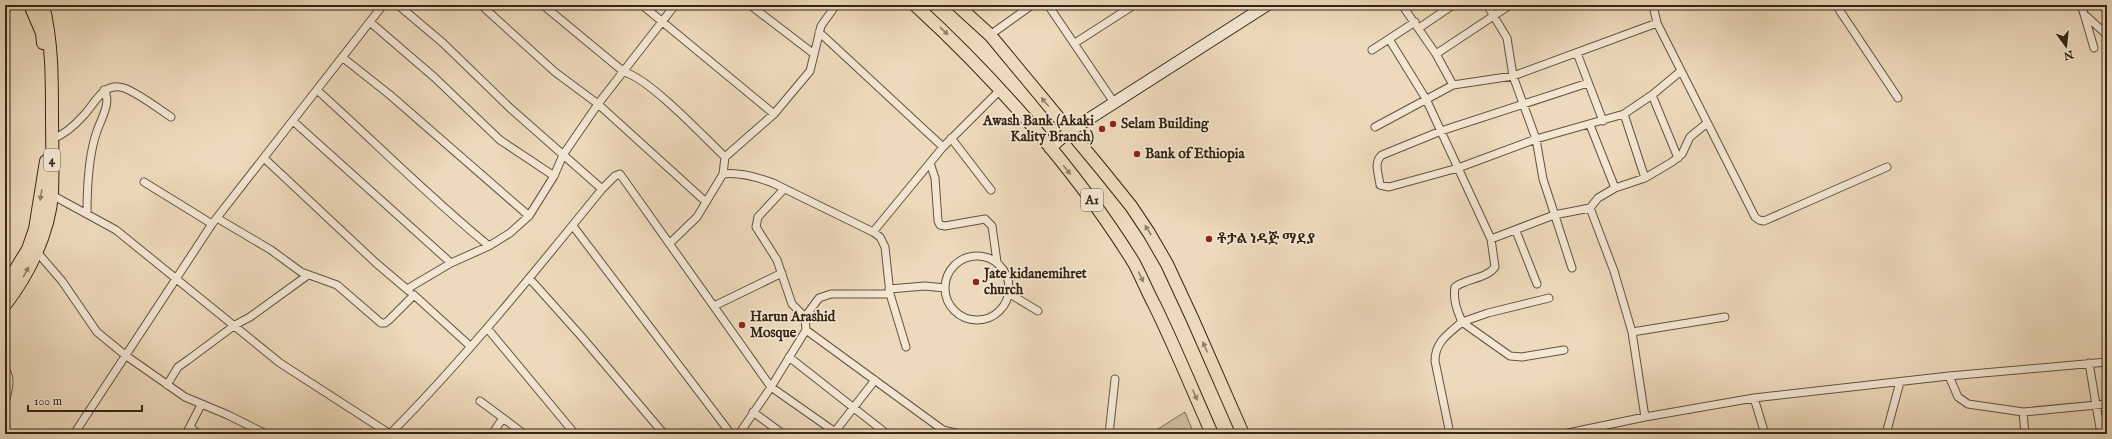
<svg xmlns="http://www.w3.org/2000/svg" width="2112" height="439" viewBox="0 0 2112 439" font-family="'IM FELL English','Noto Serif Ethiopic',serif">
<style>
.green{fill:#cebb9f;stroke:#81705a}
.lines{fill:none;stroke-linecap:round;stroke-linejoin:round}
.street-casing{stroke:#62533e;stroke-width:9}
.secondary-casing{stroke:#342615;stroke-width:13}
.primary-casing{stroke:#342615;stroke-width:14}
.street{stroke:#f3e6d3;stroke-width:7}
.secondary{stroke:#f3e6d3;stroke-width:11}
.primary{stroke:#edd9bb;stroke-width:12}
.oneway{fill:#908068}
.poi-dot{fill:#8f2418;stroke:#f3e6d3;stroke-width:1.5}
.labels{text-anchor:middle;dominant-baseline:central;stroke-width:3.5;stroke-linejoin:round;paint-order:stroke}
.shield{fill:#f3e6d3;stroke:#6d604e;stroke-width:1}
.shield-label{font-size:13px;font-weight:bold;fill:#342615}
.poi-label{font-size:14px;font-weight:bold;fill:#342615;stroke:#f3e6d3;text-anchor:start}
</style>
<rect width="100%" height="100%" fill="#edd9bb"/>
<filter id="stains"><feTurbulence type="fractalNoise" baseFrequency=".005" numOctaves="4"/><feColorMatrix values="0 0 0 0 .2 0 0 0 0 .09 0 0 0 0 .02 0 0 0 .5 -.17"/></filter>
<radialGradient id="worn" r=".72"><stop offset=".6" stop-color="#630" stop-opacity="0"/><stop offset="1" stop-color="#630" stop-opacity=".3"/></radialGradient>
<path class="green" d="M1185,412L1194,434H1150Z"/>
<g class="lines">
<defs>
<path id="street" d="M398,5L443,43L510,108L602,189
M481,5L555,72L598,104L706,202
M543,5L624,72C650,79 703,136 725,157
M642,5L774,114
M750,5L814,54
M1048,5L1115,104
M1402,5L1436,54L1453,85
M1487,5L1507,38L1513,76L1536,139L1543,179L1572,268
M1653,5L1657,23L1755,217L1759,220L1764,221L1887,167
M1836,5L1898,98
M2081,5L2084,14L2107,35
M2084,14L2094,48
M370,22L434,77L500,140L554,176
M1419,28L1453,5
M819,32L943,147
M990,35L1032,5
M1389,39L1426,99L1491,239
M1075,43L1134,5
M1372,50L1415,22
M1577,53L1603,121
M1436,54L1510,5
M342,57L390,95L529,216
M1588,83L1441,131L1382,155C1373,162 1379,175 1380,185L1389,187L1458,168L1536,139L1624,114L1652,95L1681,71
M317,90C375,142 429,197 489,246
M1652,95L1678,158
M1624,114L1645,178
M293,121L451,263
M1590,125L1615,188
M1375,127L1453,85L1513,76L1657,23
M951,138L991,190
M52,139C64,135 76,124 84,115C95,103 104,81 124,88C140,94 157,108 171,117
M265,159L376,263L409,291
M930,163L935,178L938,221L940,225L945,226L985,219L992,226L997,262
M723,174L725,157L774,114L810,71L821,26L836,5
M144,182L212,224
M784,189L758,217L756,227L777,260L792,304L805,317
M52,195L116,230L280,363L390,434
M1590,208L1598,198L1615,188L1645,178L1672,162L1682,154L1690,137L1707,123
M87,214C87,187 88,156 97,131C101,119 112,102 104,90
M217,218L271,250L301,272L337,285L381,323H385L389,320L414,295L470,346
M573,226L731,434
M1516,231L1537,284
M873,232L880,237L885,247L890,294L906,347
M670,243L697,217L723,174C739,172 757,177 773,183L873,232L943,147L1000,90
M37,252L62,281L97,332L125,355L185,397L228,415L266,434
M945 288a32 32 0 1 1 64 0a32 32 0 1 1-64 0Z
M530,279L581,336L664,434
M407,289L451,263L489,246L510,233L529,216L554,176L563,155L598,104L675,5
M889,289L925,286L945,288
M1010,294L1038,311
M1549,298L1488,313L1462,322C1457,310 1453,301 1455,287C1467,278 1486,279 1495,267L1491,239L1554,215L1590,208L1614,271L1632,332L1645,417
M714,306L782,273
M487,328L575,434
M806,330L943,430L960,434
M1632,332L1725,317
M789,357L887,434
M2089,363L2101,434
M5,370C13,378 7,393 5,404
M1949,376L1958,397L1968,404L2023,412L2107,404
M167,385L178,367L188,360L235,325L250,317L308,275
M1754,398L1765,434
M480,401L503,418
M753,412L783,434
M2023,412L2025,434
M190,427L198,434
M74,434L212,224L383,5
M186,434L201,405
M390,434C466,357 534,273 602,189L615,176L620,174L771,387L838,434
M492,434L503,418L524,434
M739,434L771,387L806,330L805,317L819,298L831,294H890
M833,434L875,380
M1109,434L1115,379
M1450,434L1435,361C1435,342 1448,334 1462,322L1510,356L1522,357L1564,350
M1563,434L1645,417L1754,398L1949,376L2107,362
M1886,434L1900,382"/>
<path id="secondary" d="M1050,148L1070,131L1267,5"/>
<path id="primary" d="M30,5L42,33L43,43
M915,5C995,78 1077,171 1134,263C1141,276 1147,291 1154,304C1175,347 1193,391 1212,434
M957,5L990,35L1102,170L1131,206L1149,233L1167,264L1193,320L1243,434
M5,287L28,249L35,229L46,161
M5,305C29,274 49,233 52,194C53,167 52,140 52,114C52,77 52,41 43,5"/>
</defs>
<use href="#street" class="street-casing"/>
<use href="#secondary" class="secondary-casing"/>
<use href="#primary" class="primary-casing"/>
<use href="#street" class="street"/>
<use href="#secondary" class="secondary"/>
<use href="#primary" class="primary"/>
</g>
<defs><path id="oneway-solid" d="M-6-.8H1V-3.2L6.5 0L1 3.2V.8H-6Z"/></defs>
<g class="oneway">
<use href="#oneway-solid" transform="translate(944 31) rotate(44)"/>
<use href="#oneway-solid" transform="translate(1045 102) rotate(-130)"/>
<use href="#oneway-solid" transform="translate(1067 170) rotate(51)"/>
<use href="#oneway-solid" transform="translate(41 195) rotate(99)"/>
<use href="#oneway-solid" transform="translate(1148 230) rotate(-123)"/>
<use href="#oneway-solid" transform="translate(26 272) rotate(-62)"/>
<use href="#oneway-solid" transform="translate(1141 277) rotate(64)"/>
<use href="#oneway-solid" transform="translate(1205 347) rotate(-114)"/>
<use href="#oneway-solid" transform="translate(1195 395) rotate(66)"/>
</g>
<g class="poi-dot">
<circle cx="1113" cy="124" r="4"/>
<circle cx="1102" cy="129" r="4"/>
<circle cx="1137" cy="154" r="4"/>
<circle cx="1209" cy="239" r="4"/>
<circle cx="976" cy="282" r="4"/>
<circle cx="742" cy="325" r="4"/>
</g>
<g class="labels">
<g class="shield">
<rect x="44" y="149" width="16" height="22" rx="3"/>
<rect x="1081" y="189" width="22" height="22" rx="3"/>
</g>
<g class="shield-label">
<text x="52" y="160">4</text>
<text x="1092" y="200">A1</text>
</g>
<g class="poi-label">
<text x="1094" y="121" text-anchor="end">Awash Bank (Akaki<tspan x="1094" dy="16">Kality Branch)</tspan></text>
<text x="1121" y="124">Selam Building</text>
<text x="1145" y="154">Bank of Ethiopia</text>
<text x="1217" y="239">ቶታል ነዳጅ ማደያ</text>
<text x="984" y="274">Jate kidanemihret<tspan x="984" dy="16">church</tspan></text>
<text x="750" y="317">Harun Arashid<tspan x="750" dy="16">Mosque</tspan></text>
</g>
</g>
<rect width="2112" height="439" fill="none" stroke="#edd9bb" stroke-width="20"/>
<rect x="6" y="6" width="2100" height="427" fill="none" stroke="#342615" stroke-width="2"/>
<rect x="10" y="10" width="2092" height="419" fill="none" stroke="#342615"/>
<g transform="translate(2066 46) rotate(165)" stroke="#f3e6d3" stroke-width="3" paint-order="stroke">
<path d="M0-3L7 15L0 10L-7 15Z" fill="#342615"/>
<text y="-6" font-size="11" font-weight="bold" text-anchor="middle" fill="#342615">N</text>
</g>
<path d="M28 405v6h114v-6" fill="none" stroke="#342615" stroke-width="2"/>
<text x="34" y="405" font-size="12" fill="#342615" stroke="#f3e6d3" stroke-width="3" paint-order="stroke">100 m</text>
<rect width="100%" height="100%" filter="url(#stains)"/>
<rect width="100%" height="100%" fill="url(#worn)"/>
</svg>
